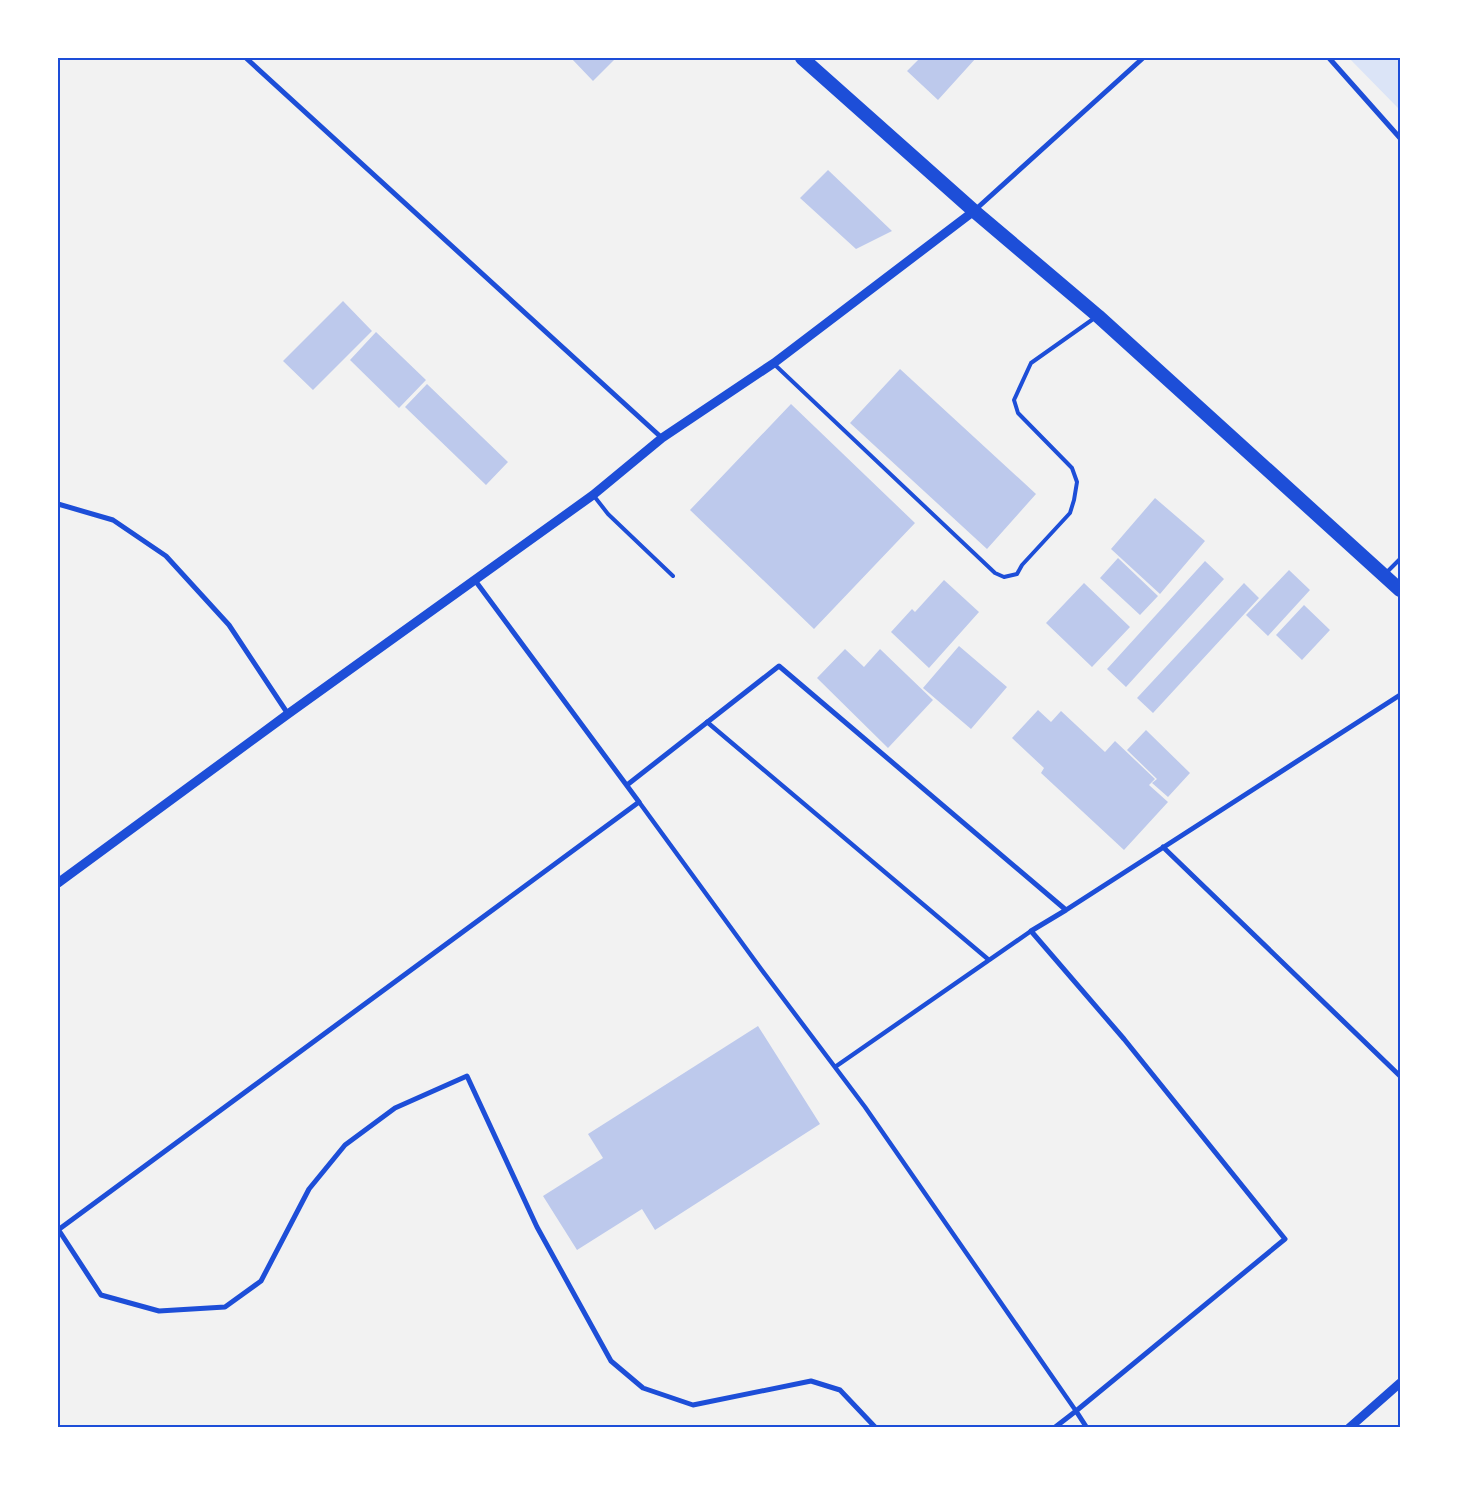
<svg xmlns="http://www.w3.org/2000/svg" width="1458" height="1485" viewBox="0 0 1458 1485" font-family="'Playfair Display',serif">
<style>
.green{fill:#dbe4f7}
.building{fill:#bdc9ec}
.lines{fill:none;stroke-linecap:round;stroke-linejoin:round}
.service{stroke:#1d4ed8;stroke-width:4}
.pedestrian{stroke:#1d4ed8;stroke-width:4.5}
.minor{stroke:#1d4ed8;stroke-width:5}
.tertiary{stroke:#1d4ed8;stroke-width:9}
.trunk{stroke:#1d4ed8;stroke-width:14}
.neatline{fill:none;stroke:#1d4ed8;stroke-width:2}
</style>
<rect width="100%" height="100%" fill="#f2f2f2"/>
<path class="green" d="M1349,58H1400V110Z"/>
<path class="building" d="M571,58H616L593,81Z
M920,58H976L938,100L907,71Z
M828,170L892,231L856,249L800,198Z
M343,301L372,331L313,390L283,361Z
M376,332L426,380L399,408L350,360Z
M900,369L1036,494L987,549L850,423Z
M427,384L508,462L486,485L405,407Z
M791,404L915,523L814,629L690,510Z
M1155,498L1205,541L1160,594L1111,549Z
M1118,558L1158,596L1140,615L1100,578Z
M1205,561L1224,579L1126,687L1107,669Z
M1289,570L1310,590L1268,636L1246,615Z
M944,580L979,612L929,668L891,632L912,609L915,612Z
M1084,583L1130,627L1092,667L1046,623Z
M1244,583L1259,598L1153,713L1137,698Z
M1304,605L1330,630L1302,660L1276,635Z
M959,646L1007,687L971,729L923,688Z
M845,649L864,667L880,649L933,700L888,748L817,678Z
M1038,710L1051,722L1061,711L1105,752L1115,741L1155,779L1149,785L1168,802L1124,850L1041,773L1044,768L1012,738Z
M1146,730L1190,773L1168,797L1152,783L1157,779L1127,750Z
M758,1026L820,1124L655,1230L642,1209L577,1250L543,1196L603,1158L588,1134Z"/>
<g class="lines">
<path class="service" d="M774,364L995,573L1004,577L1017,574L1022,565L1070,513L1074,500L1077,482L1072,468L1018,413L1014,400L1031,363L1096,317
M594,496L608,514L673,576
M1386,573L1400,559"/>
<path class="pedestrian" d="M707,722L989,960
M639,802L761,969L865,1107L1076,1411
M835,1067L1031,931"/>
<path class="minor" d="M246,58L662,438
M1329,58L1400,138
M975,210L1143,58
M58,504L113,520L166,556L229,625L288,714
M627,785L779,666L1066,910
M1163,847L1400,1076
M58,1229L101,1295L159,1311L225,1307L261,1281L309,1189L345,1145L395,1108L467,1076L537,1227L611,1361L643,1388L693,1405L811,1381L840,1390L876,1428
M58,1230L639,802L474,579
M1076,1411L1087,1428
M1054,1428L1076,1411L1285,1239L1124,1039L1031,931L1066,910L1400,695"/>
<path class="tertiary" d="M58,883L288,714L593,495L662,438L774,363L974,211
M1349,1428L1400,1383"/>
<path class="trunk" d="M802,58L974,211L1098,316L1400,590"/>
</g>
<rect width="1458" height="1485" fill="none" stroke="#ffffff" stroke-width="118"/>
<rect x="59" y="59" width="1340" height="1367" class="neatline"/>
</svg>
